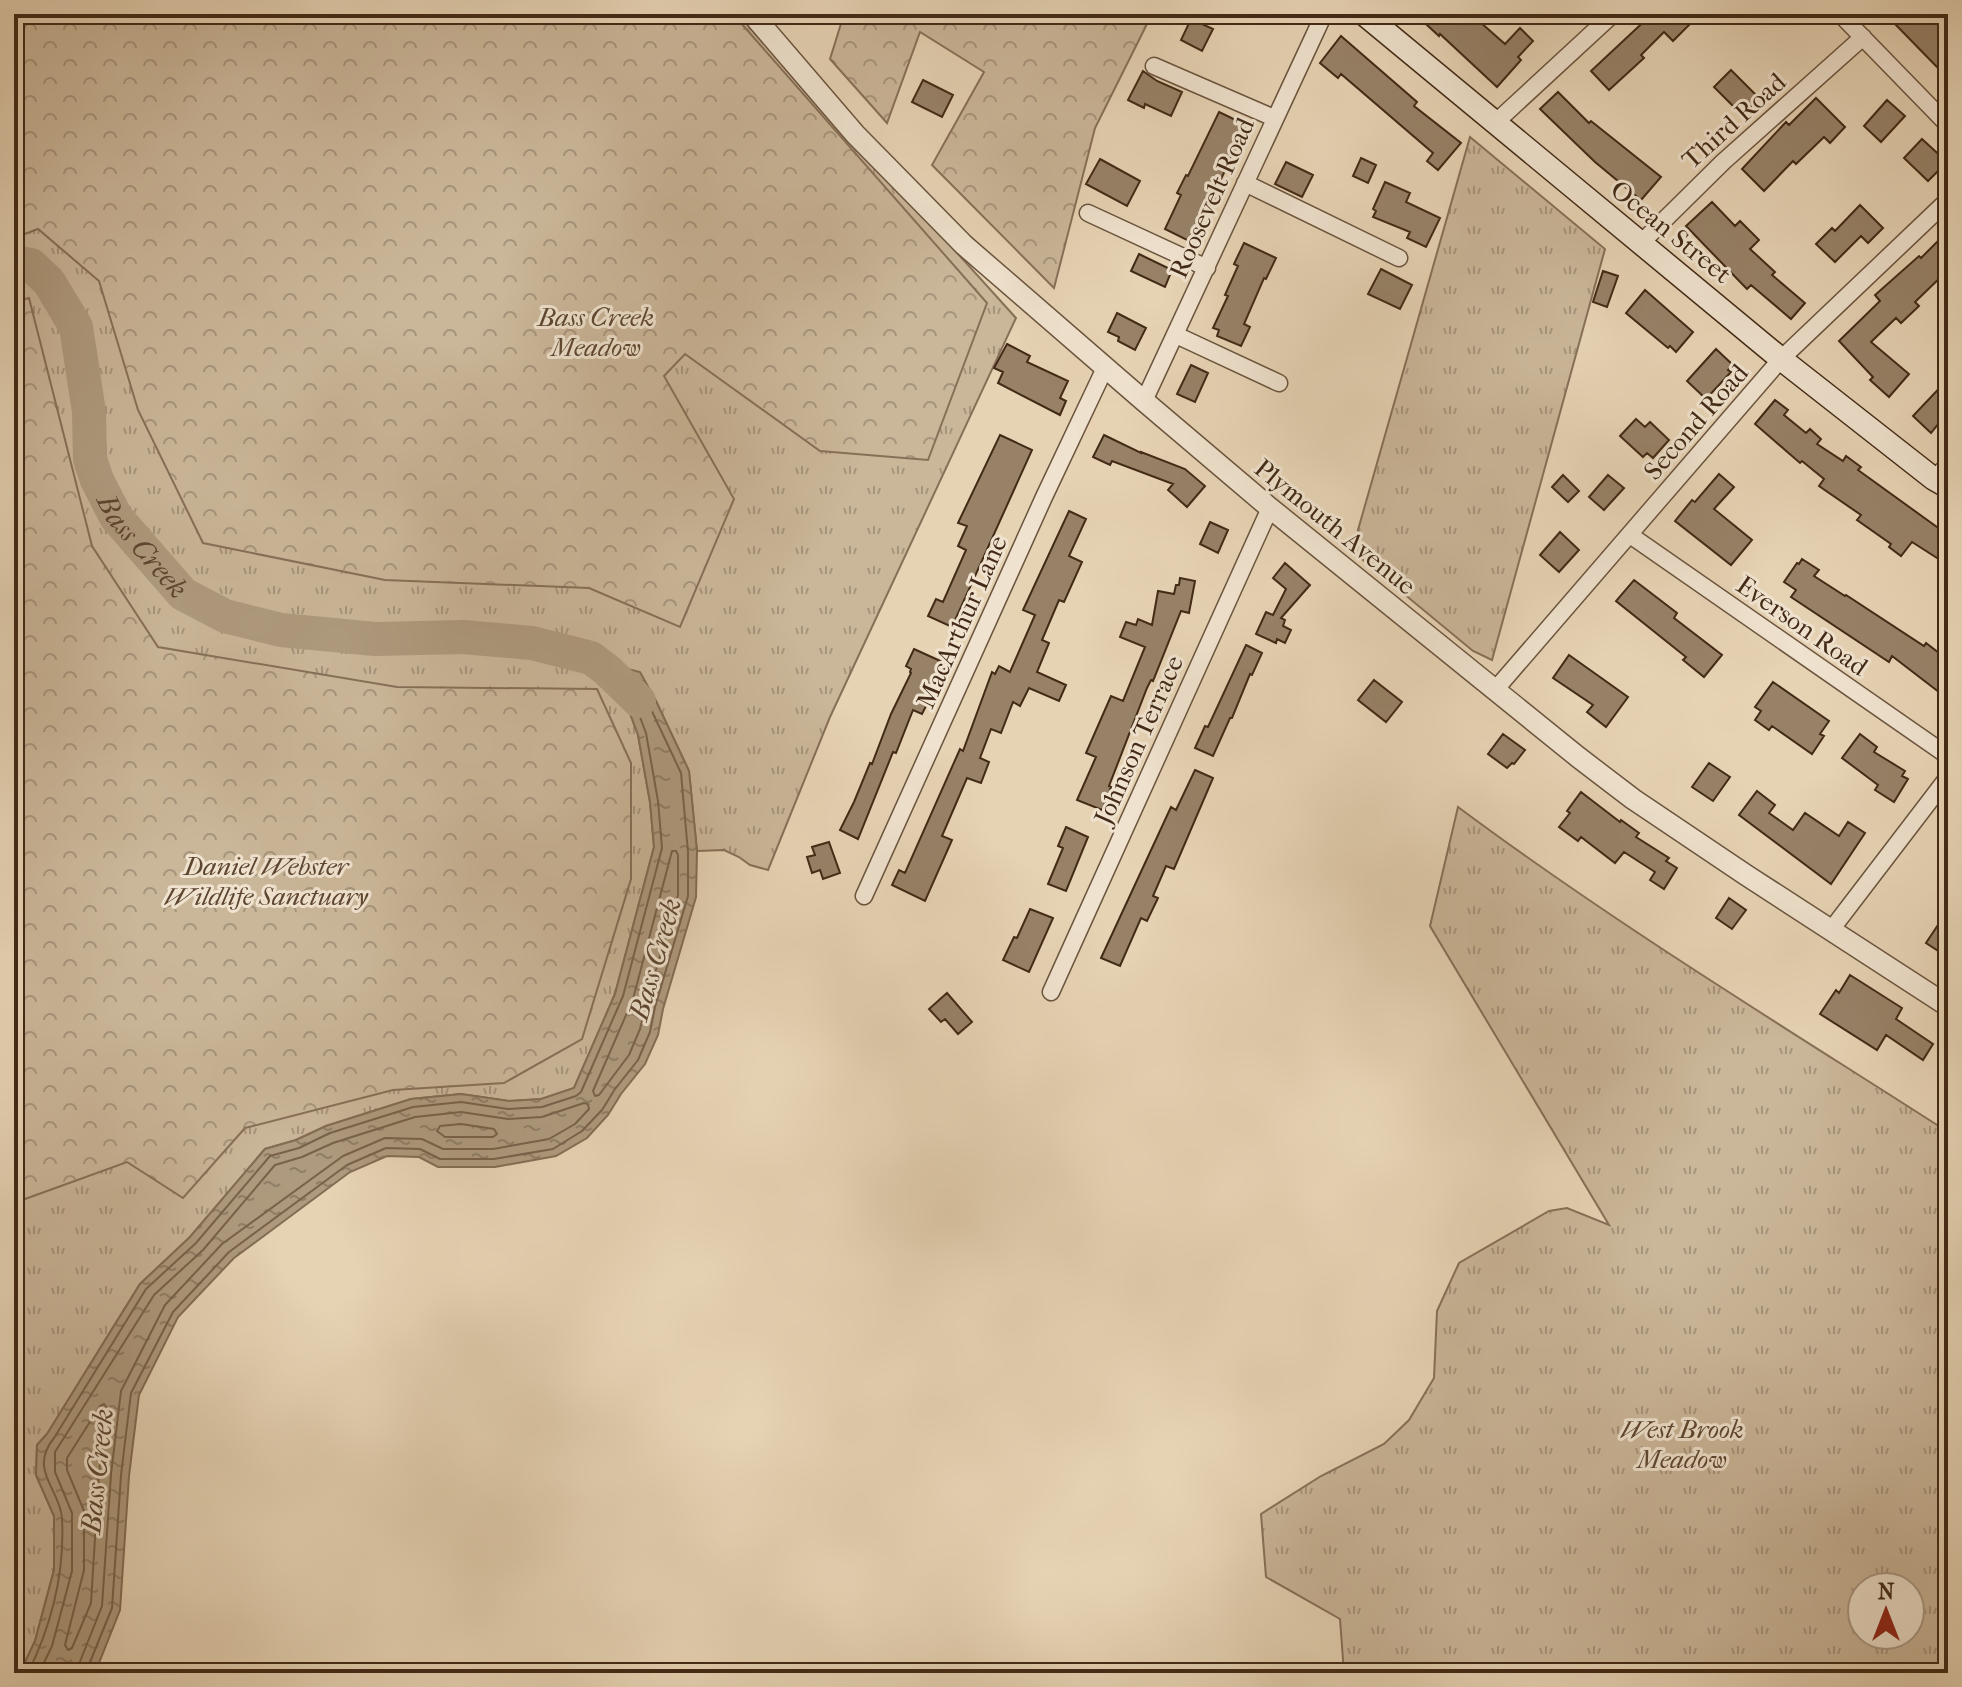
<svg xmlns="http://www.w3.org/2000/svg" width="1962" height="1687" viewBox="0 0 1962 1687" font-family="'IM FELL French Canon',serif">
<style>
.grass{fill:url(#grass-tufts);stroke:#867058;stroke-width:2;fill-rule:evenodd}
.forest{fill:url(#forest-crowns);stroke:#867058;stroke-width:2}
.water{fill:url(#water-ripples);stroke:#836d54;stroke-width:2}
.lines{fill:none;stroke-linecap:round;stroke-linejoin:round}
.shore{stroke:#78624a;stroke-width:2}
.river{stroke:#ae9a7e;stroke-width:34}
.building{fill:#978268;stroke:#422a16;stroke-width:2}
.minor-casing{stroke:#6b543e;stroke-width:19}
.tertiary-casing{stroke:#6b543e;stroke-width:23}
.secondary-casing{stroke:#422a16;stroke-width:25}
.minor{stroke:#efe2ce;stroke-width:16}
.tertiary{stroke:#efe2ce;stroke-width:20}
.secondary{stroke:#efe2ce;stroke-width:22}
.labels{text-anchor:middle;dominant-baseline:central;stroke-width:6;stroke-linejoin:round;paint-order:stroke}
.street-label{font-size:26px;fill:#422a16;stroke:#efe2ce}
.park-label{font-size:26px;font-style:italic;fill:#5d4630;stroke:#efe2ce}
.water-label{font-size:28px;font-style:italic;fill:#5d4630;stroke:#efe2ce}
</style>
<defs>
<pattern id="grass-tufts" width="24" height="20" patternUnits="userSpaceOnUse" patternTransform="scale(2)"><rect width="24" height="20" fill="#cab699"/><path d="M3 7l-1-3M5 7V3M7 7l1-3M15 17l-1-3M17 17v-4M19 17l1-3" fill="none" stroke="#a6947c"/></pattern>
<pattern id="forest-crowns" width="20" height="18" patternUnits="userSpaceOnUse" patternTransform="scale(2)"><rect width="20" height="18" fill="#cab699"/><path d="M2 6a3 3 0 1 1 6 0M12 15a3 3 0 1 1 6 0" fill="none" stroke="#a6947c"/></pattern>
<pattern id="water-ripples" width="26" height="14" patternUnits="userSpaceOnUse" patternTransform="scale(2)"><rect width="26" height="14" fill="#ae9a7e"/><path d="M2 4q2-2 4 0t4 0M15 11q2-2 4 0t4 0" fill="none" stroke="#8f7e66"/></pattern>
</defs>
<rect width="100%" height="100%" fill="#e6d3b4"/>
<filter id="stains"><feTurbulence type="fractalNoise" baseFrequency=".0025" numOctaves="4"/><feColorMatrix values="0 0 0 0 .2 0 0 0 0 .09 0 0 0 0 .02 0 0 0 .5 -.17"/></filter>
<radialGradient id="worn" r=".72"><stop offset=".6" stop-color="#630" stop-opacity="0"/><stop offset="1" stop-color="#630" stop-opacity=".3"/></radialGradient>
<path class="grass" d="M14,14H741L1016,318L830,717L768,870L750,865L739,857L724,850L697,851L689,771L656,701L639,672L601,678L628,708L638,735L650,802L654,847L615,994L574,1088L542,1099L509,1101L461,1094L411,1099L326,1126L296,1140L265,1149L190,1237L140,1284L47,1434L37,1445L36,1475L54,1516V1570L35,1641L20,1673H14Z
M1470,137L1605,249L1492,660L1473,651L1352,551Z
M1458,807C1615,924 1783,1026 1948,1132V1673H1344L1340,1619L1266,1577L1261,1514L1321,1476L1384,1444L1409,1420L1434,1378L1437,1311L1459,1263L1549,1211L1567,1208L1609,1225L1430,926ZM1862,1587H1910V1635H1862Z"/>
<path class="forest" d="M14,14H733L987,303L928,460L820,451L685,354L664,376L734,499L680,627L589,588L385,580L203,543L138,410L99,281L38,229L14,238Z
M844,14H1152L1095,128L1054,288L932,165L984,72L920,32L887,123L830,59Z
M29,298L92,546L158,647L397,687L597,689L631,763V879L582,1039L504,1083L393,1090L245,1128L183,1198L127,1162L14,1203V302Z"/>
<path class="water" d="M620,667L640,672L656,701L689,771L697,851L696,897L663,1009L658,1035L645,1064L621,1094L608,1115L587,1138L556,1156L495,1167H438L419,1157L387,1156L350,1172L234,1258L178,1317L139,1395L129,1476L120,1610L95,1673H20L35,1641L54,1570V1516L36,1475L37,1445L47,1434L140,1284L190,1237L265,1149L296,1140L326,1126L411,1099L461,1094L509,1101L541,1099L574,1088L615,994L654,847L650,802L638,735L628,708L601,678L607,670Z"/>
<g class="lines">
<path class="shore" d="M672,851H676L678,855V895L646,1004L640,1029L629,1055L599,1095L595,1096L593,1091L633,999Z
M461,1124L494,1129L497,1134L493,1137H445L437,1131L440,1126Z
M104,1404L107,1408L99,1473L91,1603L72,1648L68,1650L65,1645L84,1570V1511L67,1470V1458L100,1406Z
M28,1673C52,1624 65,1573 62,1518C60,1489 28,1470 54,1438L146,1289L196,1243L270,1156L299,1148L330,1133L413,1107L461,1102L508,1109L542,1107L576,1096L581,1092L623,996L662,848L658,801L646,733L635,704L614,680L616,677L620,676L634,679L649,705L681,773L688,852V896L655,1007L650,1032L638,1060L615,1089L602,1110L582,1131L553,1149L494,1159H440L420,1149L386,1148L347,1165L229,1252L173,1312L131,1393L121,1475L112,1608L88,1667V1673
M39,1673L52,1646L72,1571V1513L55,1472V1452L154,1295L203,1250L275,1165L302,1157L333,1143L415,1117L461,1112L508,1119L542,1117L584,1103L588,1104L589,1109L575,1124L549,1139L493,1149H443L422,1139L385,1138L343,1156L222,1244L165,1305L121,1391L111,1474L102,1606L79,1664L78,1673"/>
<path class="river" id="s1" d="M14,262L31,265L49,282L76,327L89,412L90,459L97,480L116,517L183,594L225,616L281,630L375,639L463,637L532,643L591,658L607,670L639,701"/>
</g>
<path class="building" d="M1415,14H1471L1505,44L1520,28L1533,41L1518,57L1521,60L1497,87L1440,34L1439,36Z
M1652,14H1678L1689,25L1673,41L1664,32L1641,55L1644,58L1609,90L1591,71Z
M1902,14H1934L1948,29V58L1938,68L1893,22Z
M1191,19L1213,29L1202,51L1181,40Z
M1341,36L1417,102L1414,106L1461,143L1438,170L1427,161L1433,153L1341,74L1338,78L1320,63Z
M1731,70L1759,98L1742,115L1714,87Z
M1143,71L1157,81L1182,92L1171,116L1145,104L1144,108L1128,100Z
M923,80L953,95L942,117L912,102Z
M1558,92L1589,123L1591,121L1661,177L1641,200L1595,162L1540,109Z
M1816,98L1845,127L1830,143L1824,137L1796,164L1793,161L1764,191L1742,169L1786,122L1789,125Z
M1887,100L1905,116L1881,142L1864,126Z
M1219,112L1246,125L1216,190L1219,191L1210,210L1207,208L1191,242L1165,229L1181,195L1177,193L1186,175L1188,176Z
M1922,139L1947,162L1928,181L1904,158Z
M1361,158L1376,165L1368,183L1353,176Z
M1100,159L1140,181L1127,206L1086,184Z
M1286,162L1313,175L1302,197L1275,184Z
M1385,182L1410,193L1406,202L1440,218L1426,247L1407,238L1410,232L1373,217L1376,211L1373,209Z
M1712,202L1735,226L1740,221L1759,240L1750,249L1775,272L1772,275L1805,303L1791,319L1751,285L1747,289L1686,226Z
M1860,205L1883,228L1868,243L1861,236L1835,262L1816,244L1832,228L1835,231Z
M1948,231V270L1915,302L1919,306L1901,323L1896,318L1871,342L1909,374L1889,397L1870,380L1873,377L1839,341L1880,301L1875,295L1919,256L1921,258Z
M1244,243L1276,258L1266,279L1264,278L1244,324L1250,327L1241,346L1217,336L1219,330L1213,328L1228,296L1225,295L1238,266L1234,264Z
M1139,254L1172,270L1165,287L1131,271Z
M1381,269L1412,285L1400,309L1368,294Z
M1603,271L1618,276L1607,307L1593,302Z
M1645,290L1693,332L1676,352L1670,346L1668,348L1626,313Z
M1117,313L1146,328L1135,350L1118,341L1119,337L1108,332Z
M1007,344L1030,356L1027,362L1068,381L1060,398L1066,401L1060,415L998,383L1003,372L994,368Z
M1716,349L1733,365L1728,370L1731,372L1706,399L1687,381Z
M1191,365L1208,373L1195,402L1177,394Z
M1948,379V432L1939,423L1931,433L1913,416Z
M1775,400L1788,410L1784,415L1806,433L1810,429L1821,439L1817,444L1843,461L1846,456L1861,467L1858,470L1948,535V565L1912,542L1901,556L1889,547L1891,544L1857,520L1861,515L1819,486L1824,479L1802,461L1800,463L1755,424Z
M1636,419L1645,427L1650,422L1669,440L1653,458L1647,453L1643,457L1620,436Z
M1000,435L1032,450L952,627L928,616L936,599L943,602L966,550L958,546L967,526L958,523Z
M1104,435L1141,453V452L1185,469L1205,486L1187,507L1168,490L1173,484L1112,461L1110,465L1093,457Z
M1719,474L1734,487L1714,509L1752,540L1731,565L1675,521L1692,500L1695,502Z
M1563,475L1579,491L1568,502L1552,487Z
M1608,475L1624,488L1604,510L1589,497Z
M1069,511L1086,519L1069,556L1082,562L1064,602L1059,600L1042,640L1049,643L1037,672L1066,685L1059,701L1029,688L1020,706L1013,702L1001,733L991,729L980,758L989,762L981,783L967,778L942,836L952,840L925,901L892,885L899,870L905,873L960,749L963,751L992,672L995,674L999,666L1010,672L1035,615L1023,610Z
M1210,522L1228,530L1218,553L1200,544Z
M1560,532L1579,550L1559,572L1540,555Z
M1802,559L1819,570L1814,576L1845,596L1846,595L1924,646L1926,643L1948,660V699L1892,656L1889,662L1791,597L1796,590L1784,582L1797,563L1799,564Z
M1285,563L1310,585L1281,618L1285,620L1283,626L1291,630L1285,643L1277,639L1276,643L1256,634L1266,612L1273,615L1286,589L1273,578Z
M1180,578L1195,581L1189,613L1181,611L1153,681L1151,680L1147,688L1109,786L1111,787L1102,810L1077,800L1096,757L1086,753L1111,696L1123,701L1145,647L1120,637L1126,622L1136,625L1138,619L1152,625L1158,591L1174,594L1176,585H1179Z
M1634,580L1677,613L1674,618L1722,655L1704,677L1683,660L1686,657L1616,601Z
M1246,645L1262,653L1252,675L1250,674L1232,718H1230L1213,756L1195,748L1205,726L1208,727Z
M914,649L947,664L922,714L913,710L896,753L893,752L858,839L840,830L854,802L870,763L872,764L891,714L911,673L910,672L911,669L906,666Z
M1569,655L1628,697L1606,727L1587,712L1593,705L1553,678Z
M1374,680L1402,702L1386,722L1358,700Z
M1773,682L1829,721L1820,734L1824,736L1812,754L1772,726L1769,730L1755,720L1761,711L1755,707Z
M1503,734L1525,750L1514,764L1512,763L1507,768L1488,754Z
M1860,734L1877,747L1874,752L1905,771L1902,776L1908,779L1894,802L1875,790L1878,785L1842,758Z
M1709,763L1730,777L1713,801L1692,787Z
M1195,770L1213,778L1174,869L1166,866L1153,896L1158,898L1147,921L1141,918L1120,966L1101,958L1171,807L1176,810Z
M1757,791L1775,805L1769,813L1793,830L1805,813L1839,836L1848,822L1865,833L1831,884L1739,815Z
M1581,792L1620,822L1621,820L1639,833L1636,837L1669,858L1666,861L1677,868L1664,889L1650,880L1655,872L1624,852L1615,863L1581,837L1578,841L1559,827L1570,813L1567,811Z
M1066,827L1088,837L1066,891L1048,884L1063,848L1058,846Z
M829,842L840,873L823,879L820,870L812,873L807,857L815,855L812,847Z
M1729,898L1746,910L1732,929L1716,918Z
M1030,909L1053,918L1029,972L1003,960L1014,937L1017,938Z
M1948,910V946L1943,954L1926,943Z
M1850,975L1902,1008L1896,1019L1933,1044L1923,1060L1886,1035L1877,1050L1820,1014L1836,990L1839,993Z
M947,993L972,1022L958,1034L945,1019L941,1022L929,1009Z"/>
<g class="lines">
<defs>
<path id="minor" d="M1840,14L1948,125
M1154,66L1274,118
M1495,123L1613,14
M1245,183L1399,258
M1088,213L1207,268
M1641,243L1723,162L1863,37
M1176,335L1279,383
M1144,401L1324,14
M1934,479L1948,465
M1630,535L1948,756
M1495,690L1781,359L1948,200
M864,896L1044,497L1105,368
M1831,930L1948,777
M1051,992L1270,508"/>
<path id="tertiary" d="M752,14L855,134L964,245L1144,401L1270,508L1578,757L1633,799L1746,875L1948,1006"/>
<path id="secondary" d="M1364,14L1781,359L1934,479L1948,487"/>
</defs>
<use href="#minor" class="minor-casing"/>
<use href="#tertiary" class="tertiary-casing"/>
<use href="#secondary" class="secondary-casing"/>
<use href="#minor" class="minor"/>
<use href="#tertiary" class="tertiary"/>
<use href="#secondary" class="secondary"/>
</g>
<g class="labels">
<g class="street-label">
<text transform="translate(1734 121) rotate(-42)">Third Road</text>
<text transform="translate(1212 198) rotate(-66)">Roosevelt Road</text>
<text transform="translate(1671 232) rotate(39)">Ocean Street</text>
<text transform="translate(1696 422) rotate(-49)">Second Road</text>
<text transform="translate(1335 527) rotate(39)">Plymouth Avenue</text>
<text transform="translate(962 622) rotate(-66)">MacArthur Lane</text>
<text transform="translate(1802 626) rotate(35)">Everson Road</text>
<text transform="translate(1139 740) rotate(-66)">Johnson Terrace</text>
</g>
<g class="park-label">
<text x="596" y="317">Bass Creek<tspan x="596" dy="30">Meadow</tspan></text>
<text x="266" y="866">Daniel Webster<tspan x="266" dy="30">Wildlife Sanctuary</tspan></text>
<text x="1682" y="1429">West Brook<tspan x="1682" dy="30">Meadow</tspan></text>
</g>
<g class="water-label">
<text stroke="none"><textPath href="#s1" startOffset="330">Bass Creek</textPath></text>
<text transform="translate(655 959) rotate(-74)">Bass Creek</text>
<text transform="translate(97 1471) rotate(-84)">Bass Creek</text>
</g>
</g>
<rect width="1962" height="1687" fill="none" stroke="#e6d3b4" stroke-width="48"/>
<rect x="16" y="16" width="1930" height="1655" fill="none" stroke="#422a16" stroke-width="4"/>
<rect x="24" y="24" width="1914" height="1639" fill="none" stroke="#422a16" stroke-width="2"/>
<g transform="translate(1886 1611)"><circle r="38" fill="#efe2ce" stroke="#aa9884" stroke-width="2"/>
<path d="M0-6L14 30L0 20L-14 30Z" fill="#8f2418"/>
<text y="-12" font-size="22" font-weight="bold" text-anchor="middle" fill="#422a16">N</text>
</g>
<rect width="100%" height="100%" filter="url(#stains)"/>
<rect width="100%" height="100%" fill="url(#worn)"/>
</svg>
